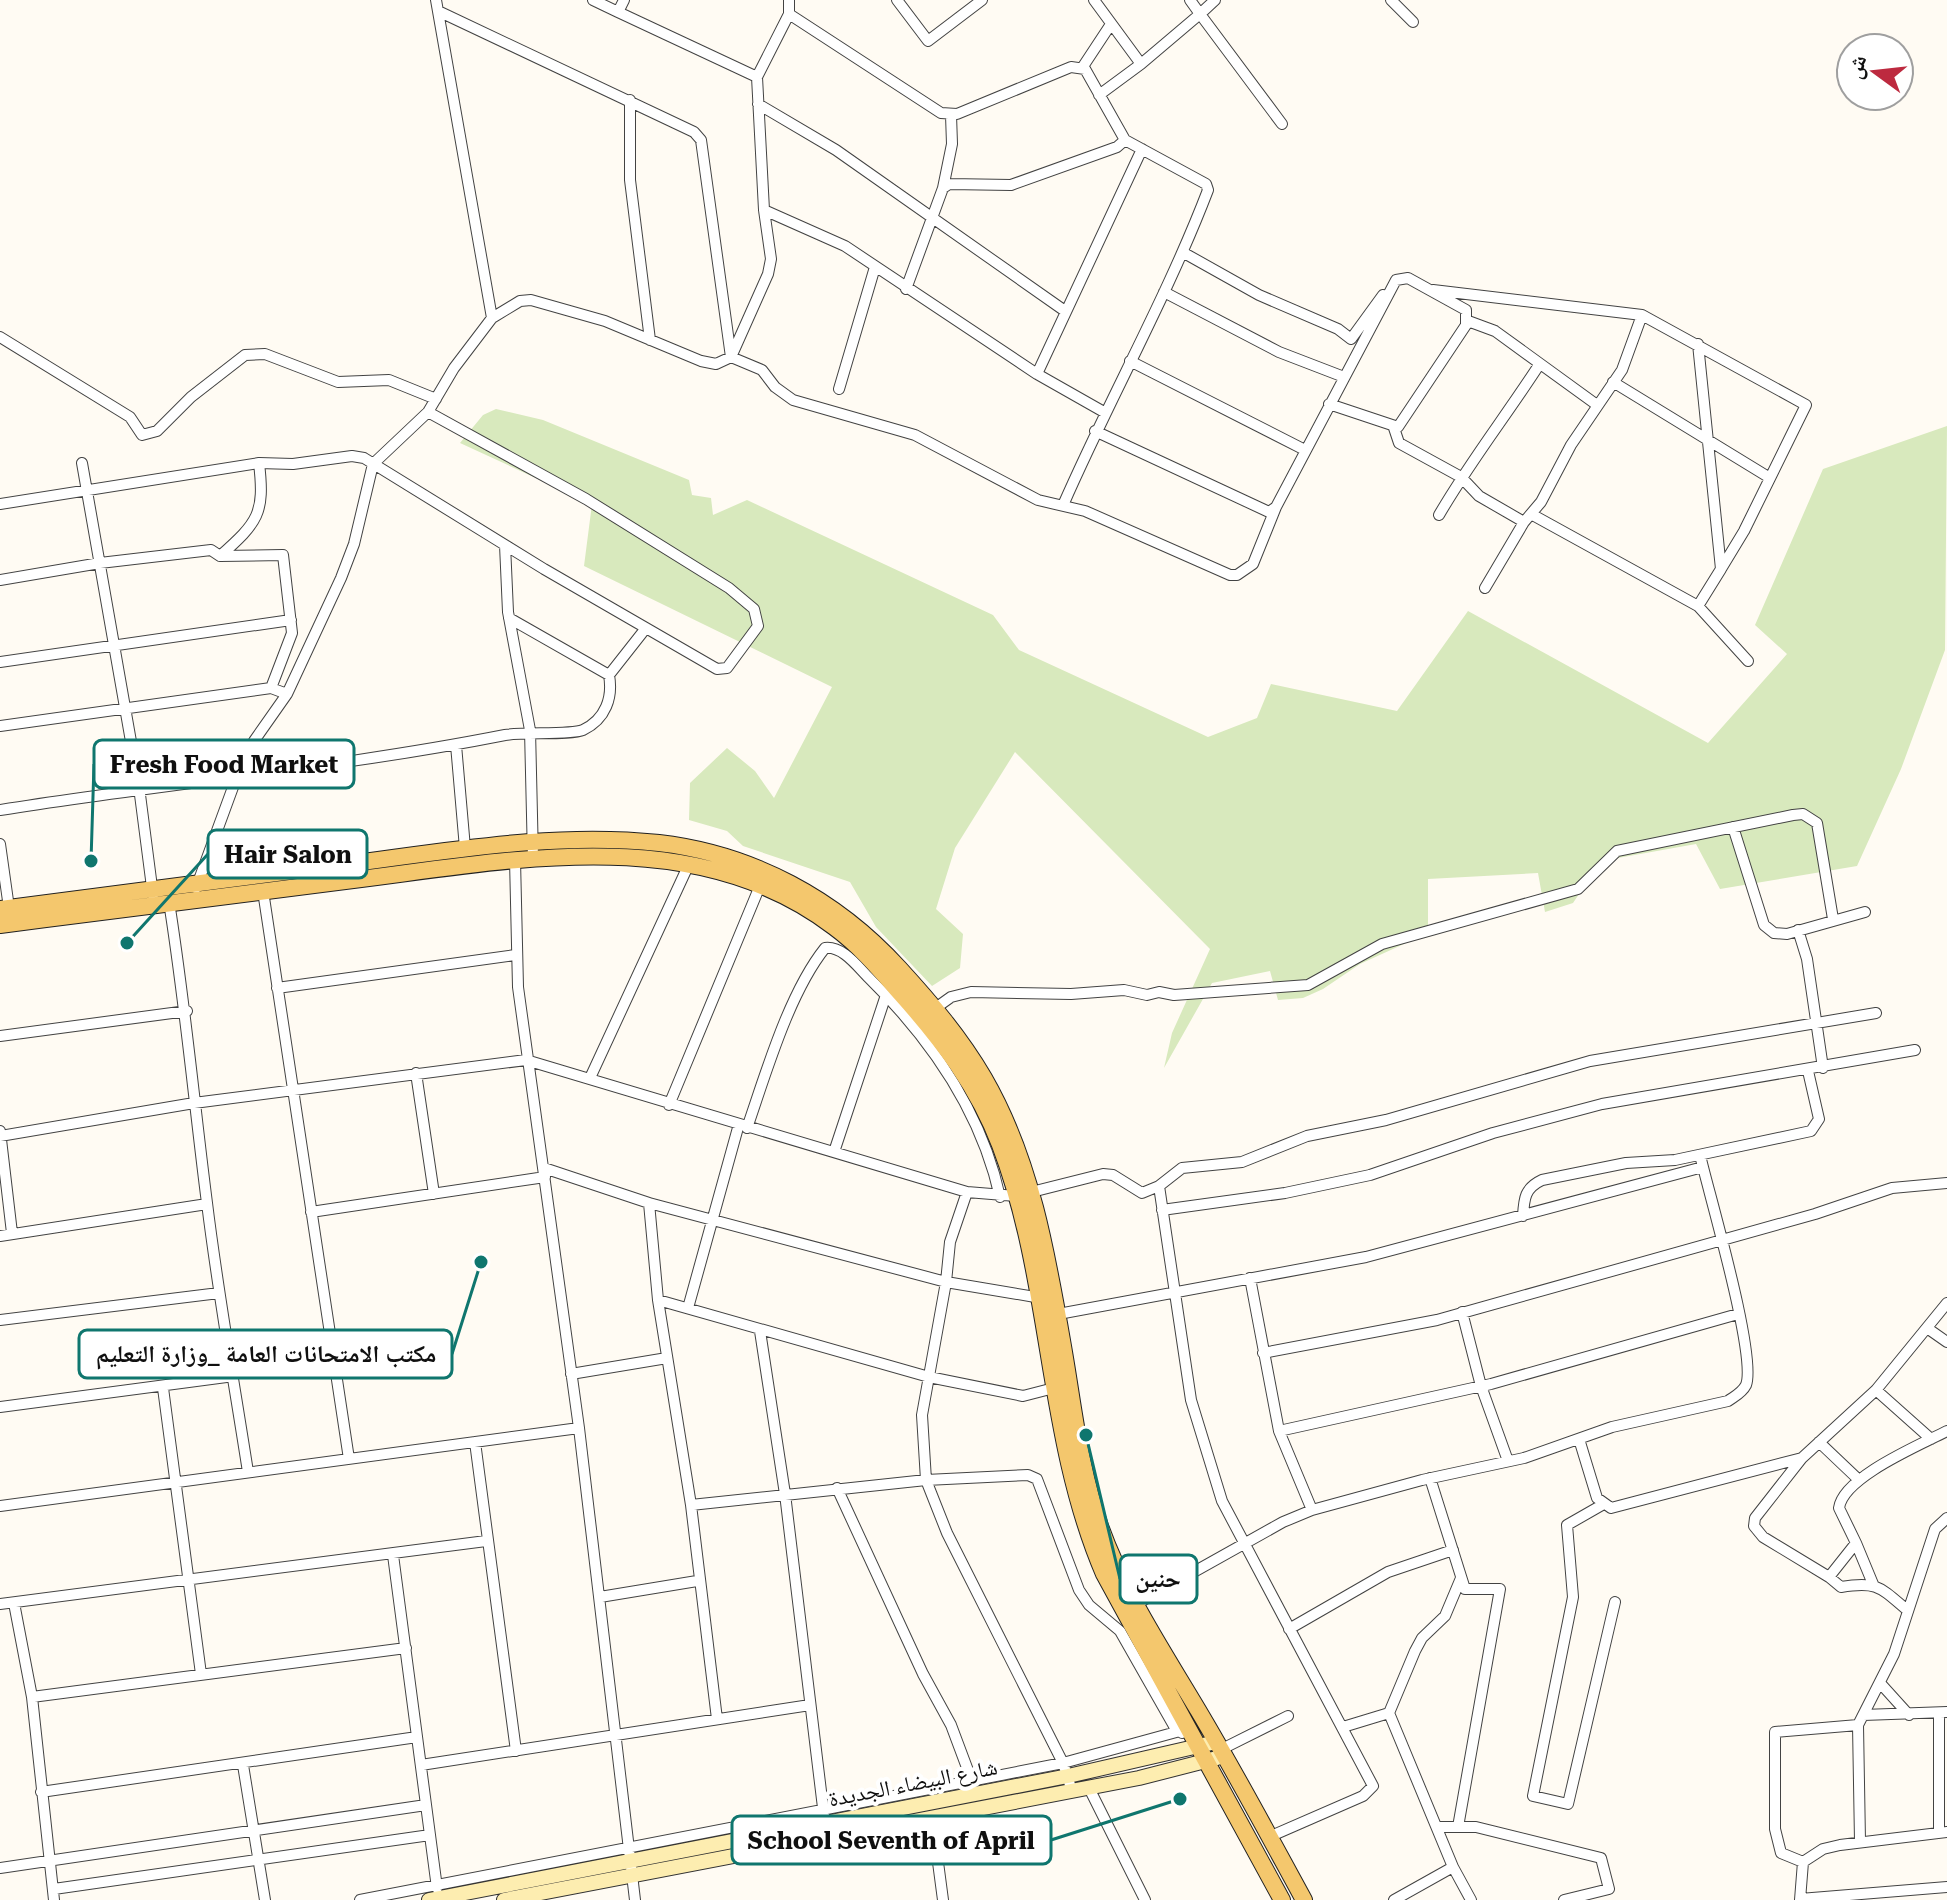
<svg xmlns="http://www.w3.org/2000/svg" width="1947" height="1900" viewBox="0 0 1947 1900" font-family="'Roboto Serif','Noto Naskh Arabic',serif">
<style>
.green{fill:#d8e9bd}
.lines{fill:none;stroke-linecap:round;stroke-linejoin:round}
.street-casing{stroke:#434343;stroke-width:12}
.secondary-casing{stroke:#323232;stroke-width:16}
.primary-casing{stroke:#212121;stroke-width:18}
.street{stroke:#fff;stroke-width:10}
.secondary{stroke:#fdedb0;stroke-width:14}
.primary{stroke:#f4c76d;stroke-width:16}
.labels{text-anchor:middle;dominant-baseline:central;stroke-width:8;stroke-linejoin:round;paint-order:stroke}
.street-label{font-size:22px;fill:#101010;stroke:#fff}
.leader{fill:none;stroke:#0f766e;stroke-width:3}
.callout-dot{fill:#0f766e;stroke:#fff;stroke-width:3}
.callout{fill:#fff;stroke:#0f766e;stroke-width:3}
.callout-label{font-size:24px;text-anchor:middle;font-weight:bold;fill:#101010}
</style>
<rect width="100%" height="100%" fill="#fffbf3"/>
<path class="green" d="M496,409L543,420L689,480L692,495L711,498L713,515L747,500L993,615L1019,650L1208,737L1257,718L1271,684L1397,711L1468,611L1708,743L1787,654L1755,625L1823,469L1947,426L1945,650L1901,769L1857,866L1720,889L1696,844L1601,861L1573,903L1545,912L1538,873L1428,879V933L1360,964L1323,989L1303,998L1278,1000L1270,971L1212,983L1164,1068L1172,1033L1210,949L1015,752L955,848L936,909L963,934L960,968L932,986L876,927L850,882L743,846L727,831L689,820L690,783L727,748L755,771L774,798L832,687L584,566L592,504L460,443L483,415Z"/>
<g class="lines">
<defs>
<path id="street" d="M436,0L492,318
M593,0L618,12
M624,0L618,12L757,77
M897,0L928,41L982,0
M1094,0L1141,64L1200,14L1190,0
M1215,0L1200,14L1282,124
M1391,0L1413,22
M438,11L694,132L701,140L731,357L762,370L775,387L793,400L915,435L1038,500L1085,511L1230,575H1237L1253,564L1276,507
M789,14L941,113L957,114L1071,67L1085,69L1125,140L1206,184L1208,190C1167,297 1110,398 1064,503
M1082,68L1111,24
M1099,95L1141,64
M630,100V180L650,340
M758,104L836,150L1065,311
M943,188L952,144L951,115
M764,210L845,246L1037,374L1104,412
M1184,253L1259,295L1338,329L1351,339L1383,295
M906,289L943,188L949,184L1011,185L1117,147L1125,140
M1433,290L1642,315L1806,405L1744,531L1721,569
M1164,292L1279,352L1344,377
M1468,321L1495,331L1597,405
M0,337L130,417L142,435L157,431L191,397L245,355L265,354L338,382L389,380L436,399
M1698,344L1721,569L1698,606L1748,661
M1130,361L1305,450
M1037,374L1142,149
M1613,382L1770,478
M839,389L875,267
M1394,428L1399,443L1461,477L1479,496L1524,522
M1095,431L1269,512L1276,507L1396,280L1408,278L1466,310V325L1398,427L1329,404
M82,463L139,787L153,895
M0,504L259,463L293,464L352,456L364,458L544,569L717,669L727,668L758,626L754,609L729,588L586,499L428,412
M1531,514L1698,606
M1439,515C1469,463 1506,416 1539,365
M505,545L508,612L530,730L533,858
M220,556C258,522 265,514 259,463
M0,580L100,563L211,550L220,556L283,555L292,633L271,688
M1485,588L1524,522L1541,502L1571,445L1622,370L1642,315
M509,618L609,675L646,628
M0,662L291,620
M0,726L271,688L287,694
M456,745L465,848
M0,810C168,783 338,768 505,735C524,732 572,735 583,730C606,719 613,697 609,675
M1733,827L1764,925L1774,933L1787,934L1865,912
M0,844L9,908
M515,860L518,987L579,1428L635,1900
M196,888L236,779L254,741L287,694L341,578L354,544L373,464L428,412L454,368L492,318L520,301L531,300L605,321L701,361L716,364L731,357L768,274L771,259L764,210L757,77L789,14V0
M263,891L349,1459
M169,902C185,1002 194,1102 207,1203C218,1293 234,1382 248,1472
M1798,930L1807,959L1823,1068
M277,988L515,955
M930,1012L951,997L971,992L1071,994L1124,990L1147,995L1159,992L1174,995L1308,985L1382,944L1578,889L1617,851L1793,815L1803,814L1817,823L1833,919
M0,1036L187,1011
M416,1073L434,1194
M590,1078L689,864
M669,1105L762,881
M747,1128C766,1073 789,993 825,948C843,946 857,966 869,978C931,1039 981,1110 1000,1197
M0,1131L12,1233
M0,1136L194,1103L526,1060L967,1192L1016,1196L1103,1174L1113,1175L1142,1193L1159,1186L1182,1168L1242,1162L1307,1136L1386,1120L1590,1061L1876,1013
M834,1152L886,995
M544,1168L649,1203L946,1282L1041,1298
M1159,1186L1191,1400L1222,1501L1373,1786L1363,1796L1269,1837
M967,1192L950,1242L946,1282L922,1415L926,1480L947,1533L1063,1763L1072,1791
M649,1203L658,1300L691,1505L717,1719
M1162,1210L1285,1193L1370,1175L1493,1133L1602,1104L1915,1050
M311,1212L545,1177
M1523,1216C1524,1198 1525,1188 1542,1180L1626,1163L1675,1160L1811,1131L1819,1119L1808,1071
M0,1236L207,1204
M1250,1278L1279,1431L1312,1510
M658,1300L929,1377L1023,1396L1054,1388
M1947,1303L1876,1390L1802,1458L1755,1518L1754,1526L1763,1537L1829,1577L1856,1543L1839,1508C1843,1477 1920,1445 1947,1431
M688,1308L739,1124
M1462,1312L1481,1386L1508,1461
M1053,1315L1366,1257L1703,1167
M0,1320L219,1293
M1927,1328L1947,1342
M760,1331L785,1494L824,1816
M1263,1353L1437,1320L1815,1214L1892,1188L1947,1183
M571,1374L667,1358
M163,1388L201,1674
M1876,1390L1931,1439
M0,1407L234,1376
M1279,1431L1491,1384L1738,1314
M1579,1439L1597,1498L1611,1508L1802,1458
M475,1442L516,1751
M1819,1442L1859,1480
M1430,1478L1465,1589H1500L1458,1827
M837,1488L923,1674L951,1725L972,1781
M691,1505L926,1480L1028,1475L1037,1479L1079,1590L1089,1605L1120,1631L1174,1726L1182,1733
M1602,1505L1567,1525L1573,1597L1533,1796L1568,1804L1615,1602
M0,1506L579,1428
M1856,1543L1873,1584
M393,1555L437,1888
M1829,1577L1841,1587C1877,1581 1880,1587 1907,1610
M600,1597L697,1581
M14,1603L32,1697L54,1900
M0,1604L486,1541
M1133,1606L1283,1522L1312,1510L1422,1480L1524,1458L1612,1427L1728,1401C1735,1396 1742,1393 1746,1385C1757,1356 1709,1194 1700,1155
M1289,1629L1388,1572L1453,1550
M1881,1684L1909,1715
M32,1697L406,1648
M1389,1713L1415,1651L1422,1638L1445,1616L1461,1578
M1863,1715L1947,1712
M1858,1725L1775,1732V1829L1781,1853L1803,1862L1823,1849L1840,1845L1947,1832
M1343,1727L1389,1713L1453,1867L1394,1900
M1220,1750L1288,1716
M243,1765L265,1900
M421,1765L810,1705
M1089,1788L1145,1900
M41,1792L417,1737
M932,1817L943,1900
M1438,1827H1476L1601,1858L1609,1889L1564,1900
M1939,1832V1713
M1860,1841L1858,1725L1894,1654L1935,1529L1947,1518
M1453,1867L1471,1900
M0,1868L426,1805
M54,1889L430,1835
M1800,1899L1947,1887
M360,1900L1063,1763L1180,1731
M1800,1900L1803,1862"/>
<path id="secondary" d="M429,1900L1068,1776L1216,1742
M504,1900L1139,1778L1217,1758"/>
<path id="primary" d="M0,909C118,894 236,879 354,863C454,850 558,832 659,843C753,854 836,899 899,968C931,1003 960,1037 984,1078C1032,1161 1048,1259 1064,1352C1074,1410 1080,1470 1100,1526C1123,1591 1163,1651 1198,1710C1235,1772 1269,1836 1304,1900
M0,925C120,909 240,894 361,879C518,859 698,823 834,927C860,946 880,970 901,994C942,1040 978,1087 1000,1145C1053,1284 1045,1437 1104,1574L1282,1900"/>
</defs>
<use href="#street" class="street-casing"/>
<use href="#secondary" class="secondary-casing"/>
<use href="#primary" class="primary-casing"/>
<use href="#street" class="street"/>
<use href="#secondary" class="secondary"/>
<use href="#primary" class="primary"/>
</g>
<g class="labels">
<g class="street-label">
<text transform="translate(913 1783) rotate(-11)">شارع البيضاء الجديدة</text>
</g>
</g>
<path class="leader" d="M91 861L94 764M127 943L208 854M481 1262L452 1354M1086 1435L1120 1579M1180 1799L1051 1840"/>
<g class="callout-dot">
<circle cx="91" cy="861" r="8"/>
<circle cx="127" cy="943" r="8"/>
<circle cx="481" cy="1262" r="8"/>
<circle cx="1086" cy="1435" r="8"/>
<circle cx="1180" cy="1799" r="8"/>
</g>
<g class="callout">
<rect x="94" y="740" width="260" height="48" rx="8"/>
<rect x="208" y="830" width="159" height="48" rx="8"/>
<rect x="79" y="1330" width="373" height="48" rx="8"/>
<rect x="1120" y="1555" width="77" height="48" rx="8"/>
<rect x="732" y="1816" width="319" height="48" rx="8"/>
</g>
<g class="callout-label">
<text x="224" y="773">Fresh Food Market</text>
<text x="288" y="863">Hair Salon</text>
<text x="266" y="1362">مكتب الامتحانات العامة _وزارة التعليم</text>
<text x="1158" y="1587">حنين</text>
<text x="891" y="1849">School Seventh of April</text>
</g>
<g transform="translate(1875 72) rotate(285)"><circle r="38" fill="#ffffff" stroke="#9f9f9f" stroke-width="2"/>
<path d="M0-6L14 30L0 20L-14 30Z" fill="#bd2a3f"/>
<text y="-12" font-size="22" font-weight="bold" text-anchor="middle" fill="#101010">ش</text>
</g>
</svg>
